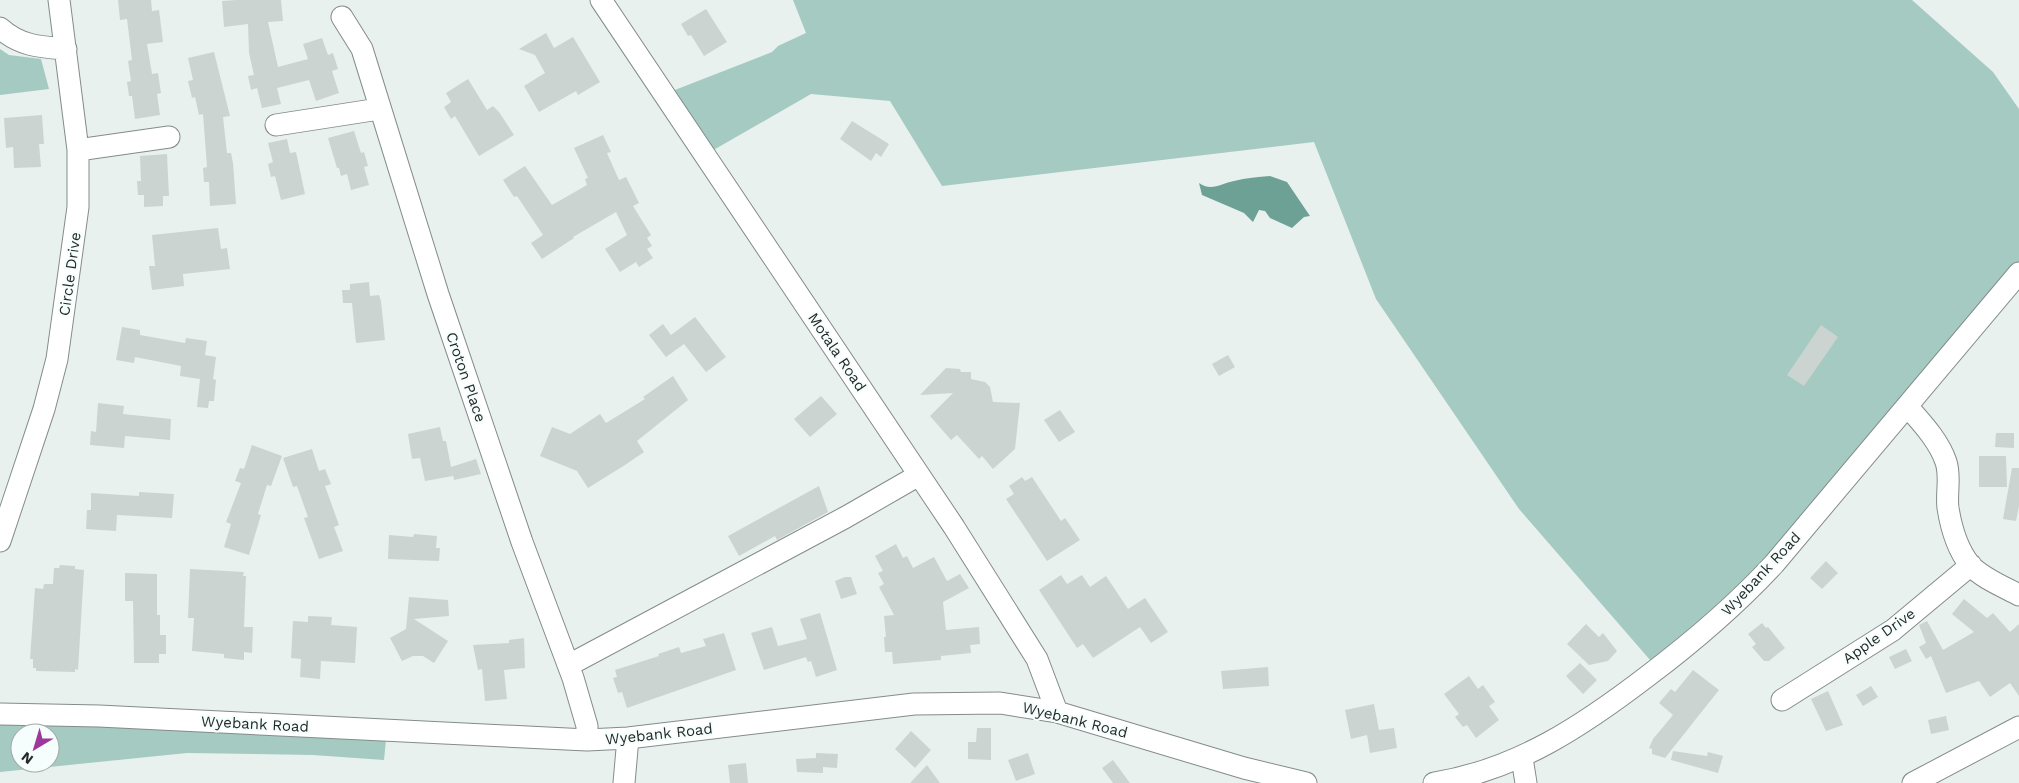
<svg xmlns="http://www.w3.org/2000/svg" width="2019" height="783" viewBox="0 0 2019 783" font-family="'Work Sans',sans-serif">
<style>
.green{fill:#a4cac1;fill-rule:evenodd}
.water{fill:#6ea195}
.building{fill:#cbd4d1}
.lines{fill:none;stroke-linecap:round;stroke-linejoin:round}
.minor-casing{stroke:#848c8a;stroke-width:23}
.minor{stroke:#fff;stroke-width:21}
.labels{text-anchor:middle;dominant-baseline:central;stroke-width:4.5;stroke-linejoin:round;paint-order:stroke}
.street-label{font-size:15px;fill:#262928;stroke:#f5fefc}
</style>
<rect width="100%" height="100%" fill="#e8f1ee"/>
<path class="green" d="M793,0H1912L1993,72L2019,109V272L1834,489L1657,668L1519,509L1376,299L1314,142L942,186L890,101L811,94L703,156L662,95L772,52L778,46L806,33Z
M0,49L9,55L41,59L49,89L0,95Z
M0,713L387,730L384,760L313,755L187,753L0,772ZM20,733H50V763H20Z"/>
<path class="water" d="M1270,176L1287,182L1310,216L1304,217L1292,228L1270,218L1265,211L1259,210L1253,222L1244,213L1202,195L1199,183C1211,192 1222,183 1234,181C1246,178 1258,177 1270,176Z"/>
<path class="building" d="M118,0H151L152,11L159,10L163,42L147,44L152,74L158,73L161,93L157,94L160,115L135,119L132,96H129L127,82L131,81L128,61L132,60L127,19L120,20Z
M236,0H281L283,21L268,22L278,67L308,59L303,44L322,38L328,55L333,53L338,69L332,71L339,93L316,101L309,80L277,88L281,104L262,108L257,88L251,90L248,76L254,75L249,53L248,24L224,27L222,1Z
M706,9L727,42L704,56L691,35L688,36L681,24Z
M546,33L554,48L573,37L600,82L578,95L576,91L539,112L524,86L545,73L535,55L519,49Z
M214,52L230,116L223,117L227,153H231L233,163L236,204L210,206L209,182H204L203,168L207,167L203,114L199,115L195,97L192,98L188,81L193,80L188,58Z
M468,79L487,110L493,106L499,112L514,135L479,156L455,116L451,119L444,107L451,102L446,93Z
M42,115L44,144H39L41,167L14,168L13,147L6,148L4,118Z
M852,121L889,144L881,157L876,153L871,161L840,139Z
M354,131L361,153L364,152L368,166L364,167L369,185L351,190L347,174L341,176L339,168H337L328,138Z
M603,135L611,152L607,153L619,180L626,177L639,203L633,206L651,235L647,238L652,246L647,249L653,258L639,267L636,262L620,272L605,249L627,235L616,212L573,237L574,238L542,259L531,243L543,235L517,196L514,197L503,180L525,166L552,205L587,185L585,179L588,178L574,148Z
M287,139L290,153L296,152L305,194L281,200L275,176L271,177L268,164L273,162L268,143Z
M167,154L169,196H163V206L144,207V195H138L137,181H141L140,156Z
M218,228L221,249L227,248L230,269L183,274L184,286L152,290L149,266H155L152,235Z
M369,282L370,296L379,295L381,301L385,340L356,343L352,303H343L342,290H350V284Z
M695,317L726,357L706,372L684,344L666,357L649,335L663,324L671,335Z
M1821,325L1838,337L1804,386L1787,375Z
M122,327L140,330V335L185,343L186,338L207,341L205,355L216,357L213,379L216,380L214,401H209L208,408L197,407L200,379L180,376L181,366L135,357L134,363L116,360Z
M1228,355L1235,367L1219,376L1212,364Z
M946,368L960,369L961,372H971V379L985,382L990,387L993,402L1020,403L1015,449L993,469L982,456L979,459L957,435L951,440L930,416L953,393L920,395Z
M673,376L688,400L637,441L644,452L625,465L588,488L577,471L540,456L552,427L570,434L600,414L606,423L645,399L643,397Z
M821,396L837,414L810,437L794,419Z
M98,403L124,406L123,414L171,419L170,440L125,436L124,448L90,445L91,431L96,432Z
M1060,410L1075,432L1059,442L1044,420Z
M440,427L443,441H446L451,467L476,459L481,474L454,480L452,470L453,476L425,481L420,458L412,459L408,434Z
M1996,433H2014V448L1995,447Z
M252,445L282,456L271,486L267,485L258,514L261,515L249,555L224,547L231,524L226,522L241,483L235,481L240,468L244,469Z
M312,449L319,471L325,469L331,484L325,486L339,525L334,527L343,551L319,559L304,518L308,517L297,486L293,487L283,458Z
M1979,456H2006L2007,487H1979Z
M2012,468H2019V506L2016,521L2003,519Z
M1022,477L1025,481L1032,477L1061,521L1065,518L1080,540L1047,561L1006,499L1014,494L1009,486Z
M819,486L828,512L777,540L775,536L739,556L728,536Z
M139,492L174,494L172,518L117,515L116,531L86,529L87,510H91V493L139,496Z
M414,534L437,536L436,548H440L439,561L388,559L389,535L413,537Z
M896,544L903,558L907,556L913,568L934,557L947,581L960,574L969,588L943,602L946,630L979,627L980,644L970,645L971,653L941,656V660L893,664L892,652H885L884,637H886L884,616L894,615L879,587L884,584L878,573L883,571L875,556Z
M1826,561L1838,573L1822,589L1810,578Z
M60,565L75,566V569L84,570L78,670L75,669V672L36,671V668H33V659H30L35,588L43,589L44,584H53L54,568H59Z
M190,569L244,572L243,576H246L244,627H253L252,653L244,652V660L224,658V654L192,651L194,618H188Z
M125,573L157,574V615H160V635H166V654H159V663H134L133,601H125Z
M1061,575L1067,584L1082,575L1090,587L1106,576L1128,609L1145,598L1168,632L1151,643L1140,627L1093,658L1083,644L1077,648L1039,590Z
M845,577H851L857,594L841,599L835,581Z
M409,597L448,600L449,616L414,619L448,641L434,663L423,656H413L402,661L390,638L406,629Z
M1964,599L1987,618L1993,613L2010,632L2019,624V696L2010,683L1990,697L1979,681L1946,693L1931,656L1926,659L1919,647L1926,643L1919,625L1927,621L1943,650L1974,632L1952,614Z
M820,613L837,670L816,677L811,661L808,662L806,657L764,670L751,633L772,627L778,646L807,639L800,619Z
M308,616L332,617L331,625L357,627L355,663L321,661L320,679L300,677L301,659L291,658L293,621L308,622Z
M1762,623L1766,628L1768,627L1785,648L1769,661H1764L1752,647L1756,644L1748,634Z
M1586,624L1599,637L1603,633L1617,651L1608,661L1589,665L1567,644Z
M724,633L736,670L627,708L622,692L618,693L613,678L617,677L615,670L659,656L658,654L679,647L681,653L706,646L703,639Z
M524,638L525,668L504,670L507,699L485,701L482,669L478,670L473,645L509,643V640Z
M1906,649L1912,661L1895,669L1889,657Z
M1580,663L1597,680L1583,694L1566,676Z
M1268,667L1269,686L1223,689L1221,671Z
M1693,670L1719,690L1665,758L1652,754V749L1649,748L1653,739L1673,715L1659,703L1671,689L1675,692Z
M1469,676L1478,689L1483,685L1495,702L1489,706L1499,720L1476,738L1467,725L1463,727L1455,717L1459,714L1444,694Z
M1871,686L1878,697L1863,706L1856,695Z
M1828,691L1843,725L1826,731L1811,699Z
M1374,704L1379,730L1394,728L1397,748L1370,753L1367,735L1351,739L1345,710Z
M1946,716L1949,730L1931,734L1928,720Z
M977,728H991V760L968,759V742H976Z
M911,731L931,750L915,768L895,749Z
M1673,751L1707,756L1708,752L1723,756L1718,773L1671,760Z
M816,753L838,754L837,768L823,767V773L797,772L796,759L816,758Z
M1028,753L1035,774L1016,781L1008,760Z
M1113,760L1130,783H1113L1102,768Z
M746,763L748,783H730L728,765Z
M927,765L940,783H910Z"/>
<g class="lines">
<defs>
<path id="minor" d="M601,0L954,527L1037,659L1057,712
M342,17L362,49L438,294L522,542L573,678L587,726V740
M0,28C20,46 40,47 66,49
M276,125L379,109
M78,150L169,137
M1907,406C1922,423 1939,441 1946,462C1951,477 1946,493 1948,508C1951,527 1958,550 1970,565C1982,578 2004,587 2019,595
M0,541L44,409L57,359L78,207V150L59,0
M569,665L846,517L919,475
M1782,700L1893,630L1971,565
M0,714L99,716L587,740L628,738L914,704L1000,703L1057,712L1244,768L1306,783
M1522,758L1526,783
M624,783L628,738
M1434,783C1517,770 1584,725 1649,675C1694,641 1736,605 1774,564L2019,273
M1913,783L2019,727"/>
</defs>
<use href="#minor" class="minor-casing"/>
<use href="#minor" class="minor"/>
</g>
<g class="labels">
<g class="street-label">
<text transform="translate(70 274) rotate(-82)">Circle Drive</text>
<text transform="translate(837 352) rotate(56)">Motala Road</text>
<text transform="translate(466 377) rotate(71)">Croton Place</text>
<text transform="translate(1761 574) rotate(-47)">Wyebank Road</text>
<text transform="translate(1879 636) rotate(-35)">Apple Drive</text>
<text transform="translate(1075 720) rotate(14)">Wyebank Road</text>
<text transform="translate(255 724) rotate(3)">Wyebank Road</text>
<text transform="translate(659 734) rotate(-6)">Wyebank Road</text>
</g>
</g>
<g transform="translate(35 748) rotate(218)"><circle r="24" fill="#f5fefc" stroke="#a2a9a7"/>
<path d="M0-4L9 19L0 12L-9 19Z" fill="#9e379b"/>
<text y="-8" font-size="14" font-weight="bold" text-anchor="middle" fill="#262928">N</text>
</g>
</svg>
